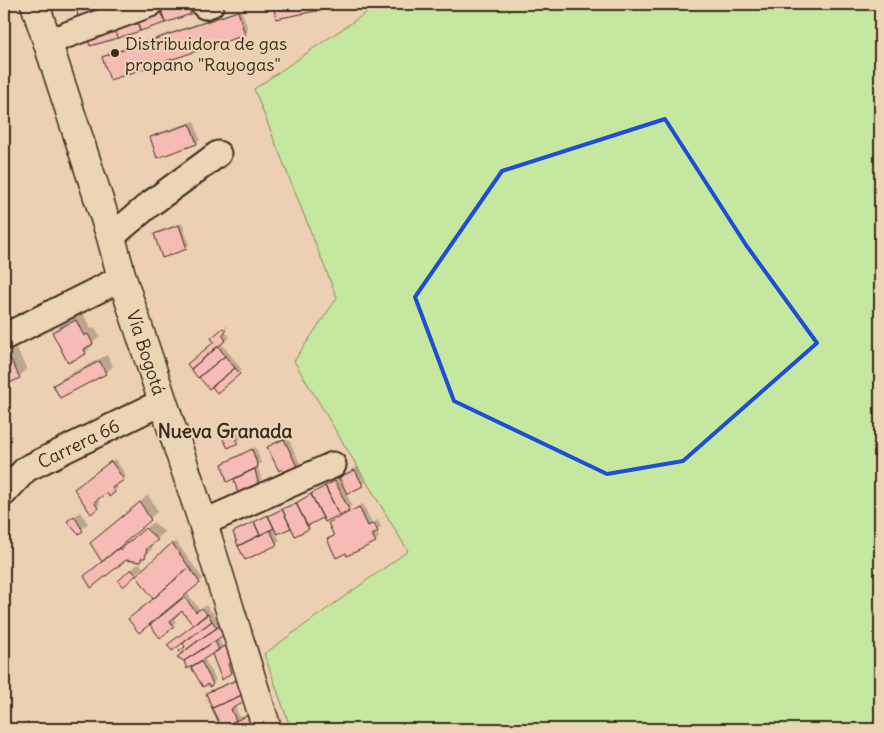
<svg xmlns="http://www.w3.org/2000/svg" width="884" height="733" viewBox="0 0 884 733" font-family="Delius,sans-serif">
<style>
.green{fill:#c6e79f;stroke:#80885e}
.shadow{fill:#0003}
.building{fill:#f7bbb6;stroke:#3b2a1e}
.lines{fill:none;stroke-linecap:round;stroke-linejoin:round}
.minor-casing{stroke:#3b2a1e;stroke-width:29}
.major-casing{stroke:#3b2a1e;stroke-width:31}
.minor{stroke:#ebd5b4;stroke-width:25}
.major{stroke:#ebd5b4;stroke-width:28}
.marked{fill:none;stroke:#1d4ed8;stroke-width:4;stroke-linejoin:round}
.poi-dot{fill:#3b2a1e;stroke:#ebd5b4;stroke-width:2}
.labels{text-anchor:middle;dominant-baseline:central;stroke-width:4;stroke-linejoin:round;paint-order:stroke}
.poi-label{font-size:18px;fill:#3b2a1e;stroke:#ebd5b4;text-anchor:start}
.street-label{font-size:18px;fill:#3b2a1e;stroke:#ebd5b4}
.neighbourhood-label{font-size:19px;font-weight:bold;fill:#3b2a1e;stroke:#ebd5b4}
</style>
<rect width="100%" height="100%" fill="#edd0b4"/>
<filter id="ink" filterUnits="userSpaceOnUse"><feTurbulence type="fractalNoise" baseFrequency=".02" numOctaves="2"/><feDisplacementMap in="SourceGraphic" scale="10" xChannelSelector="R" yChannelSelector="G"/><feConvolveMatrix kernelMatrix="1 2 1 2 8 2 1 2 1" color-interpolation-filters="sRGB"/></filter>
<g filter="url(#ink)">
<path class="green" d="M375,4H880V729H291L264,654L408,551L294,361L337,298L254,89L376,6Z"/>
<path class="shadow" d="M157,4H191L194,10L191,13L91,45Z
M275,4H346L277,17Z
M241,9L248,30L245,34L110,78L103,57L107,54Z
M194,121L200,140L196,143L151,138L155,134Z
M182,223L189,244L186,248L155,234L159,231Z
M83,313L91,329L95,327L100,336L92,343L93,345L86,352L69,361L54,332L61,325Z
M227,326L228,327L224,331L230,337L222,344L242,370L217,391L212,385L216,335Z
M16,348L27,369L19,377L4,385V354Z
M107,355L113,366L106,373L54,385L62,378Z
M236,429L241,439L237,442L224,437L227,434Z
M287,436L301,465L297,468L269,447L272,444Z
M256,447L261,463L258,466L262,483L240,496L234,477L223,464L226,461Z
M115,459L126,476L115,485L118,488L114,491H107L97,498L100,503L97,507L79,486Z
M358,467L365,482L362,485L346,493L352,505L348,509L325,520L324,516L310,523L311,525L308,528L292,526L276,533L280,540L276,544L245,558L239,545L235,532L238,529L301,500L339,478V479L344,474Z
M148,495L158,511L126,540L128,544L153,522L165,532L153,542L152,549L140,561L125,558L86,576L103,561L92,543Z
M363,504L372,523L378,520L381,527L376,532L379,537L375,541L346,551L328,540L335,535L329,523L333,520Z
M80,512L88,523L78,533L72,518Z
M176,541L203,579L187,593L200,610L206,605L211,612L212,611L220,626L218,638L223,647L230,642L234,669L231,672L213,652L204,658L216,680L210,685L208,682L203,685L192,665L186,647L183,641L194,625L182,610L173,617L176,622L160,636L150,623L154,599L137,575Z
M139,563L143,567L123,585L120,581Z
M240,677L248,698L235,706L240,718L253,713L259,729H223L207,694L211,690Z"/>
<path class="building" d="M76,4H115L78,18Z
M159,4H186L191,14L165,23Z
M159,4L165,23L140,31L134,12Z
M273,4H346V5L276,19Z
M238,11L245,35L110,80L102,57Z
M134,12L140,31L118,38L112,20Z
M111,19L118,38L90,46L84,28Z
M190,124L197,144L157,158L150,137Z
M179,225L187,249L162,258L154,234Z
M76,320L84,336L88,334L93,344L84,349L86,354L68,363L52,332Z
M223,328L226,331L222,335L226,340L191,369L187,364L214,342L211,338Z
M218,346L225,356L198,378L191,369Z
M8,354L20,378L4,386V357Z
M225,356L235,368L209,389L199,377Z
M100,361L106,374L60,398L53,385Z
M235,368L240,374L217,393L212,387Z
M232,432L238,443L228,448L222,437Z
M284,439L298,469L285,475L282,469L279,471L267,447Z
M252,449L258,467L227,482L222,464Z
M111,461L124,480L112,488L115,492L109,497L107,493L94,502L98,508L91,514L74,489Z
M255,469L259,488L239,498L234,479Z
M355,470L363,486L347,494L339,477Z
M335,481L349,510L339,515L325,486Z
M325,486L339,515L325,522L311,494Z
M311,494L323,518L307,526L296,503Z
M140,502L151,520L102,562L90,543Z
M296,503L309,529L295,536L282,509Z
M359,507L368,526L374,523L378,532L372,535L376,542L347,556L346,553L336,558L327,539L334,536L328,523Z
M282,509L291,528L277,534L268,516Z
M268,515L274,528L260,535L254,522Z
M74,516L83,531L78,534L67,521Z
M254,522L260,535L238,546L233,532Z
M145,528L158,540L147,548L145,558H141V562L126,560L91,588L84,576L119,548L120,550Z
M270,530L277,545L245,560L238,546Z
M172,543L189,567L153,599L136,575Z
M189,567L200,583L139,633L128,619L153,599Z
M131,569L136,575L123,587L118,581Z
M184,597L196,612L202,608L207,614L193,625L182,611L170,621L174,627L160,638L150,625Z
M208,614L212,621L172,651L167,645Z
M212,621L217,628L199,640L181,654L179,651L185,647L183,643Z
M221,625L224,635L215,641L184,661L177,657L199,640Z
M215,641L219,650L187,669L184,661Z
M227,644L232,662L228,664L231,673L222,680L212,654Z
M201,661L213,684L210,687L208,684L203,687L191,667Z
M237,680L242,695L212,708L206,693Z
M242,695L245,702L231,709L236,721L221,727L212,708Z
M249,715L254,729H221V727Z"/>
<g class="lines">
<defs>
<g id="minor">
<path d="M203,4L205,6L211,4"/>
<path d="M48,42L150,4"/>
<path d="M111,237L150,204L218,154"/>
<path d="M4,337L122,278"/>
<path id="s1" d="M4,493L26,469L162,402"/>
<path d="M203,523L333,465"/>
</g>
<g id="major">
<path id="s2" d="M35,4L111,237L122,278L203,523L267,729"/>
</g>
</defs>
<use href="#minor" class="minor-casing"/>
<use href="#major" class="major-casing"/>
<use href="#minor" class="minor"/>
<use href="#major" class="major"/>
</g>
</g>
<path class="marked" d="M665,119L746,245L817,343L683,461L607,474L454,401L415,297L502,171Z"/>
<circle class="poi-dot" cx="115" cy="53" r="5"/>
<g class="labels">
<g class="poi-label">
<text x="125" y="43">Distribuidora de gas<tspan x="125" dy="21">propano "Rayogas"</tspan></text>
</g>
<g class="street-label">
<text stroke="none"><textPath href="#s2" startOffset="366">Vía Bogotá</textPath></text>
<text stroke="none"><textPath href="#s1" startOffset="91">Carrera 66</textPath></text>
</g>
<g class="neighbourhood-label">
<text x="225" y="431">Nueva Granada</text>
</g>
</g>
<rect width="884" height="733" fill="none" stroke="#ebd5b4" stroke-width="20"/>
<rect x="10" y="10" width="864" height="713" fill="none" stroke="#3b2a1e" stroke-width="2" filter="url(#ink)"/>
</svg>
